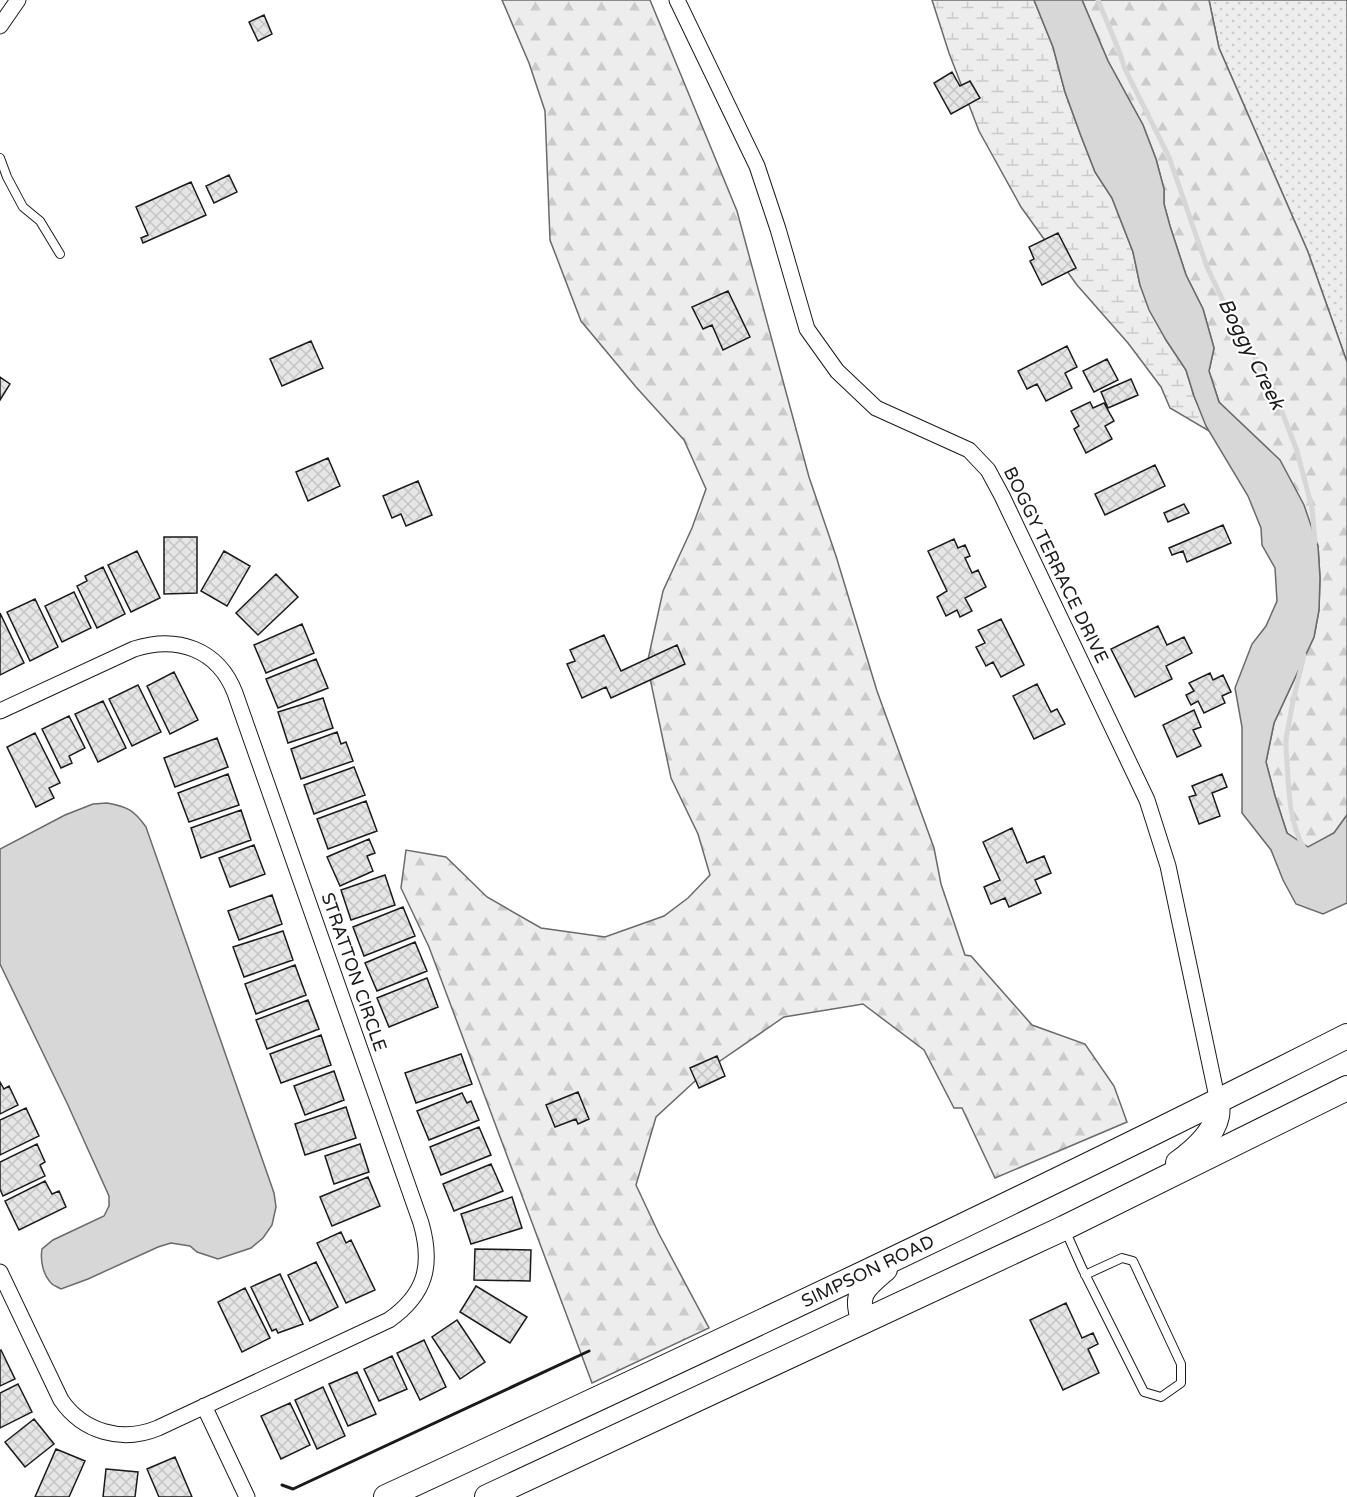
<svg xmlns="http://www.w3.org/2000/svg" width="1347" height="1497" viewBox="0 0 1347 1497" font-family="'Varela Round',sans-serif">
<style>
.grass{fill:url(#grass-dots);stroke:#6a6a6a;stroke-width:1.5}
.forest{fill:url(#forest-firs);stroke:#6a6a6a;stroke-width:1.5}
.wetland{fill:url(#wetland-marsh);stroke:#6a6a6a;stroke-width:1.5}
.water{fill:#d7d7d7;stroke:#6a6a6a;stroke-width:1.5}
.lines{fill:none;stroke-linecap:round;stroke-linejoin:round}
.stream{stroke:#d7d7d7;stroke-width:5}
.building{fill:url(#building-cross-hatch);stroke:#1a1a1a;stroke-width:1.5}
.lane-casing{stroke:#1a1a1a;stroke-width:10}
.street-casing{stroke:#1a1a1a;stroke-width:17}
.primary-casing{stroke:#1a1a1a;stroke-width:26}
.lane{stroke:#fff;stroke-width:8}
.street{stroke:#fff;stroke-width:15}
.primary{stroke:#fff;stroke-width:24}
.wall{stroke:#1a1a1a;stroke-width:3}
.labels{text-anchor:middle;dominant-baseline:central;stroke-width:4.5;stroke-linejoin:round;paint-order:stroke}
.street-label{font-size:18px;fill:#1a1a1a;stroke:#fff}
.water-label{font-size:20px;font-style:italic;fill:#1a1a1a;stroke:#fff}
</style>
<defs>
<pattern id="grass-dots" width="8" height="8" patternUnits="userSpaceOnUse" patternTransform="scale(1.5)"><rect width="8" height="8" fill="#ededed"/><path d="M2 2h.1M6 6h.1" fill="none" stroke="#cbcbcb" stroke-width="1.8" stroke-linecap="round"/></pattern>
<pattern id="forest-firs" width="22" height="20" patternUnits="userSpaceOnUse" patternTransform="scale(1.5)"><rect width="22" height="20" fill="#ededed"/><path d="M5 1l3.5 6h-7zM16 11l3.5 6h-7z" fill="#cbcbcb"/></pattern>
<pattern id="wetland-marsh" width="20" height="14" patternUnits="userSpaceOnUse" patternTransform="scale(1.5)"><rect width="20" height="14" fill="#ededed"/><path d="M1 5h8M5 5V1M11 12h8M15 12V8" fill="none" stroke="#cbcbcb"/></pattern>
<pattern id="building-cross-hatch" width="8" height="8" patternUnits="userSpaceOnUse" patternTransform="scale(1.5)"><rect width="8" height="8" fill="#e6e6e6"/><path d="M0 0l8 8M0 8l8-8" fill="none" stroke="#c5c5c5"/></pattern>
</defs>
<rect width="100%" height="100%" fill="#fff"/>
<path class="grass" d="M1209,0H1347V362L1308,252L1219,48Z"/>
<path class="forest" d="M502,0H650L737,211L809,477L836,556L877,691L934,848L941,884L965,955L971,956L1032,1025L1085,1044L1114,1086L1127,1122L995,1178L962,1108H954L924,1050L863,1004L784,1017L707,1070L656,1117L636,1185L659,1234L709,1328L592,1383L429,947L401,888L406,850L446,857L487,897L541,928L605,937L664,916L688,898L710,875L698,834L671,778L647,664L663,591L692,528L706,489L684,440L636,387L581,321L550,240L545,111L529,63Z
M1082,0H1209L1219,48L1308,252L1347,362V815L1334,833L1308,848L1287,833L1275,796L1266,762L1274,723L1314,637L1319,610L1320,578L1318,546L1219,402L1209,371L1214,348L1203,309L1186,275L1170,226L1164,204V189L1156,159L1143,125L1108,61Z"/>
<path class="wetland" d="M932,0H1034L1053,47L1065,92L1081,136L1095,172L1112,198L1133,252L1140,285L1166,340L1186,370L1194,396L1209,431L1170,408L1161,387L1128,343L1077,285L1021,207L979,131L949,53Z"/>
<path class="water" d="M1034,0H1082L1108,61L1143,125L1156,159L1164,189V204L1170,226L1186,275L1203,309L1214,348L1209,371L1219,402L1280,460L1304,505L1318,546L1320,578L1319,610L1314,637L1274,723L1266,762L1275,796L1287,833L1308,847L1334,833L1347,815V903L1323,914L1296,904L1283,880L1271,850L1242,813V727L1235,688L1252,644L1266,626L1277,601L1275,568L1262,545L1261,528L1248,496L1206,426L1194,396L1186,370L1166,340L1149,310L1140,285L1133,252L1112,198L1095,172L1081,136L1065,92L1053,47Z
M107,803C128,807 134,810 146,827L274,1193L276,1207L272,1225L263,1238L251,1248L218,1259L197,1252L190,1246L171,1243L158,1247L88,1279L61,1289C58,1287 54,1286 52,1284C43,1275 40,1261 42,1249L53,1240L104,1216L109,1206V1196L67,1103L0,964V849L65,815L93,804Z"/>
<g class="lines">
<path class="stream" d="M1098,0L1119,51L1125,69L1169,157L1207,267L1237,330L1253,354L1273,388L1297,451L1312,508L1315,542
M1304,655L1293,701L1286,739V749C1289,781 1287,819 1304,848"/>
</g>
<path class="building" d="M264,15L272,34L258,41L249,22Z
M952,72L960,86L970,81L980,98L951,114L934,83Z
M229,175L237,192L214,203L206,186Z
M191,182L206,215L143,243L141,238L148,235L136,207Z
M1058,233L1076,268L1042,285L1030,261L1034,259L1029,247Z
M728,291L750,337L723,350L712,325L703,329L692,307Z
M311,341L323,368L282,386L270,359Z
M1067,346L1077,367L1065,373L1072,388L1046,401L1037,384L1027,389L1018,371Z
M1107,359L1118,380L1094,392L1083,371Z
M0,377L10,384L0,400Z
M1131,379L1138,395L1108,408L1101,392Z
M1090,402L1093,408L1104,403L1114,421L1105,426L1112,439L1086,453L1074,429L1079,426L1071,411Z
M328,458L340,486L308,501L296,472Z
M1155,465L1165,486L1105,515L1095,494Z
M418,481L432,515L406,526L401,514L392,518L383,496Z
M1184,504L1189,513L1168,522L1164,513Z
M1223,525L1231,543L1187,562L1183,551L1172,555L1169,548Z
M164,537H197V593L164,594Z
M954,539L958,548L965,545L970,556L965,558L972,573L978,570L986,587L965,598L972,611L960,617L957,610L946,616L937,597L947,591L928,551Z
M137,551L160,598L131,612L108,565Z
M224,551L250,566L227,606L201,591Z
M103,567L125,614L97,628L77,586L87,581L85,576Z
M276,574L298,597L258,635L236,613Z
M74,592L91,628L62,642L45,606Z
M35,599L58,647L30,661L7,612Z
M0,613L24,663L0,675Z
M1001,619L1024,665L1001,677L993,662L986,666L976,647L985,643L978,630Z
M302,624L314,653L266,673L254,645Z
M1158,626L1167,645L1184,637L1192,653L1166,666L1172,679L1135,697L1111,649Z
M604,635L621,671L677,645L685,664L611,698L606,687L582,698L567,664L575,661L570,650Z
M316,659L328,688L278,708L266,679Z
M174,672L198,720L170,734L147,686Z
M1210,673L1213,680L1223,675L1231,692L1222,696L1225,703L1204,713L1198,701L1191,705L1186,695L1194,691L1189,683Z
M1037,684L1051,712L1057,709L1065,724L1034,739L1013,696Z
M138,685L161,732L132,746L109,699Z
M323,698L333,728L288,743L278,712Z
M103,701L126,748L98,762L75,714Z
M1194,710L1201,727L1193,730L1201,746L1177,757L1163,725Z
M69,716L85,748L69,756L72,763L61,768L42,729Z
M337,732L341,744L346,742L353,761L301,779L291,749Z
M35,733L60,783L49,788L54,798L36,807L7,747Z
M217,738L228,767L175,787L164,758Z
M354,767L365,795L314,814L304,785Z
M228,774L239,805L189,822L178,793Z
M1222,774L1227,787L1212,793L1220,816L1199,824L1189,797L1196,795L1192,786Z
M366,801L377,831L328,849L317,819Z
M241,810L251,840L201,858L191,828Z
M1012,828L1027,863L1044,856L1051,873L1035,880L1041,893L1009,907L1005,898L991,904L984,887L1000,880L983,842Z
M369,839L375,853L367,856L373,871L340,886L327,857Z
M254,845L265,874L230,887L219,858Z
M385,875L395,905L351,920L341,890Z
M272,895L282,924L239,940L228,911Z
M403,907L415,936L364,956L353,927Z
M283,931L293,960L244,977L233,947Z
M415,942L427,971L377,991L365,963Z
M295,965L306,995L256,1014L245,984Z
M427,978L438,1007L389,1027L377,998Z
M308,1000L319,1029L267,1049L256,1020Z
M321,1035L331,1065L281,1083L270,1054Z
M461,1054L472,1084L416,1103L405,1073Z
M717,1056L725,1076L699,1088L690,1068Z
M334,1071L344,1100L305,1115L294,1086Z
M0,1082L4,1089L9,1086L18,1105L0,1114Z
M578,1092L589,1119L578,1124L576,1119L555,1127L546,1105Z
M462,1093L467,1103L471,1101L479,1120L429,1140L417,1111Z
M346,1107L356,1138L305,1155L295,1124Z
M26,1108L39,1136L0,1155V1120Z
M479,1127L491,1155L441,1175L430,1147Z
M37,1144L45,1162L40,1165L45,1176L3,1196L0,1189V1162Z
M360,1144L369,1172L334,1184L325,1156Z
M491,1164L503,1191L454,1211L443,1184Z
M368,1177L380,1206L332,1226L320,1197Z
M45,1181L52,1194L59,1191L66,1207L19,1230L5,1201Z
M512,1197L522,1228L471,1244L461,1214Z
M341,1232L346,1243L351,1240L375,1290L346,1303L317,1243Z
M475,1249L531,1250L530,1281L474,1280Z
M316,1262L338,1307L310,1321L288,1275Z
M280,1274L303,1324L278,1333L276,1329L272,1331L251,1287Z
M476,1286L527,1317L510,1343L460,1312Z
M245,1288L270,1338L242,1352L218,1302Z
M1066,1303L1082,1338L1093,1333L1098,1344L1088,1349L1099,1373L1063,1390L1030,1320Z
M457,1320L485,1362L460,1379L432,1337Z
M424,1340L446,1387L420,1400L397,1353Z
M1,1350L15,1379L0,1386V1351Z
M392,1356L407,1389L379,1401L364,1369Z
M357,1372L376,1414L348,1426L329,1384Z
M18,1384L32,1412L0,1428V1393Z
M323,1387L345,1436L317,1449L295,1400Z
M290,1403L310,1445L281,1459L261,1416Z
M34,1419L54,1444L25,1467L5,1442Z
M56,1449L85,1461L69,1497H35Z
M175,1457L192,1497H159L147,1469Z
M106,1469L138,1472L135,1497H103Z"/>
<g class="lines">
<defs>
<path id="lane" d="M0,158L7,177L23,207L40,221L60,254
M1066,1232L1082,1268L1144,1392L1161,1397L1181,1383V1364L1133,1261L1122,1258L1085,1275"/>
<path id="street" d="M677,0L757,166L778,229L807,329L837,371L876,408L969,450L988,470L1002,496L1147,800L1168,866L1218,1102
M0,26L18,0
M0,711L134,649C177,635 218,649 235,693L421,1223C433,1265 426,1294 389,1320L158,1428C122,1443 83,1432 61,1400L0,1272
M204,1406L247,1497"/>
<g id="primary">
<path d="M1178,1163C1193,1152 1213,1136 1217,1116C1218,1112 1217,1106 1218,1102"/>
<path d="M864,1321C853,1294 865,1286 885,1269"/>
<path id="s1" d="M386,1497C708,1348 1030,1197 1347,1036"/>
<path d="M487,1497L1064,1228L1347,1088"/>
</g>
</defs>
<use href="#lane" class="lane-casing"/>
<use href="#street" class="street-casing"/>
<use href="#primary" class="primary-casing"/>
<use href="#lane" class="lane"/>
<use href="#street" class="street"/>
<use href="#primary" class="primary"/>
<path class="wall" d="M282,1485L293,1489L589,1351"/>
</g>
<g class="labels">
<g class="street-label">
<text transform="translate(1056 565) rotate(64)">BOGGY TERRACE DRIVE</text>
<text transform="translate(354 972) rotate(71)">STRATTON CIRCLE</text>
<text stroke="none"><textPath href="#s1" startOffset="532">SIMPSON ROAD</textPath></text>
</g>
<g class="water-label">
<text transform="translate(1251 354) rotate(63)">Boggy Creek</text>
</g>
</g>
</svg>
